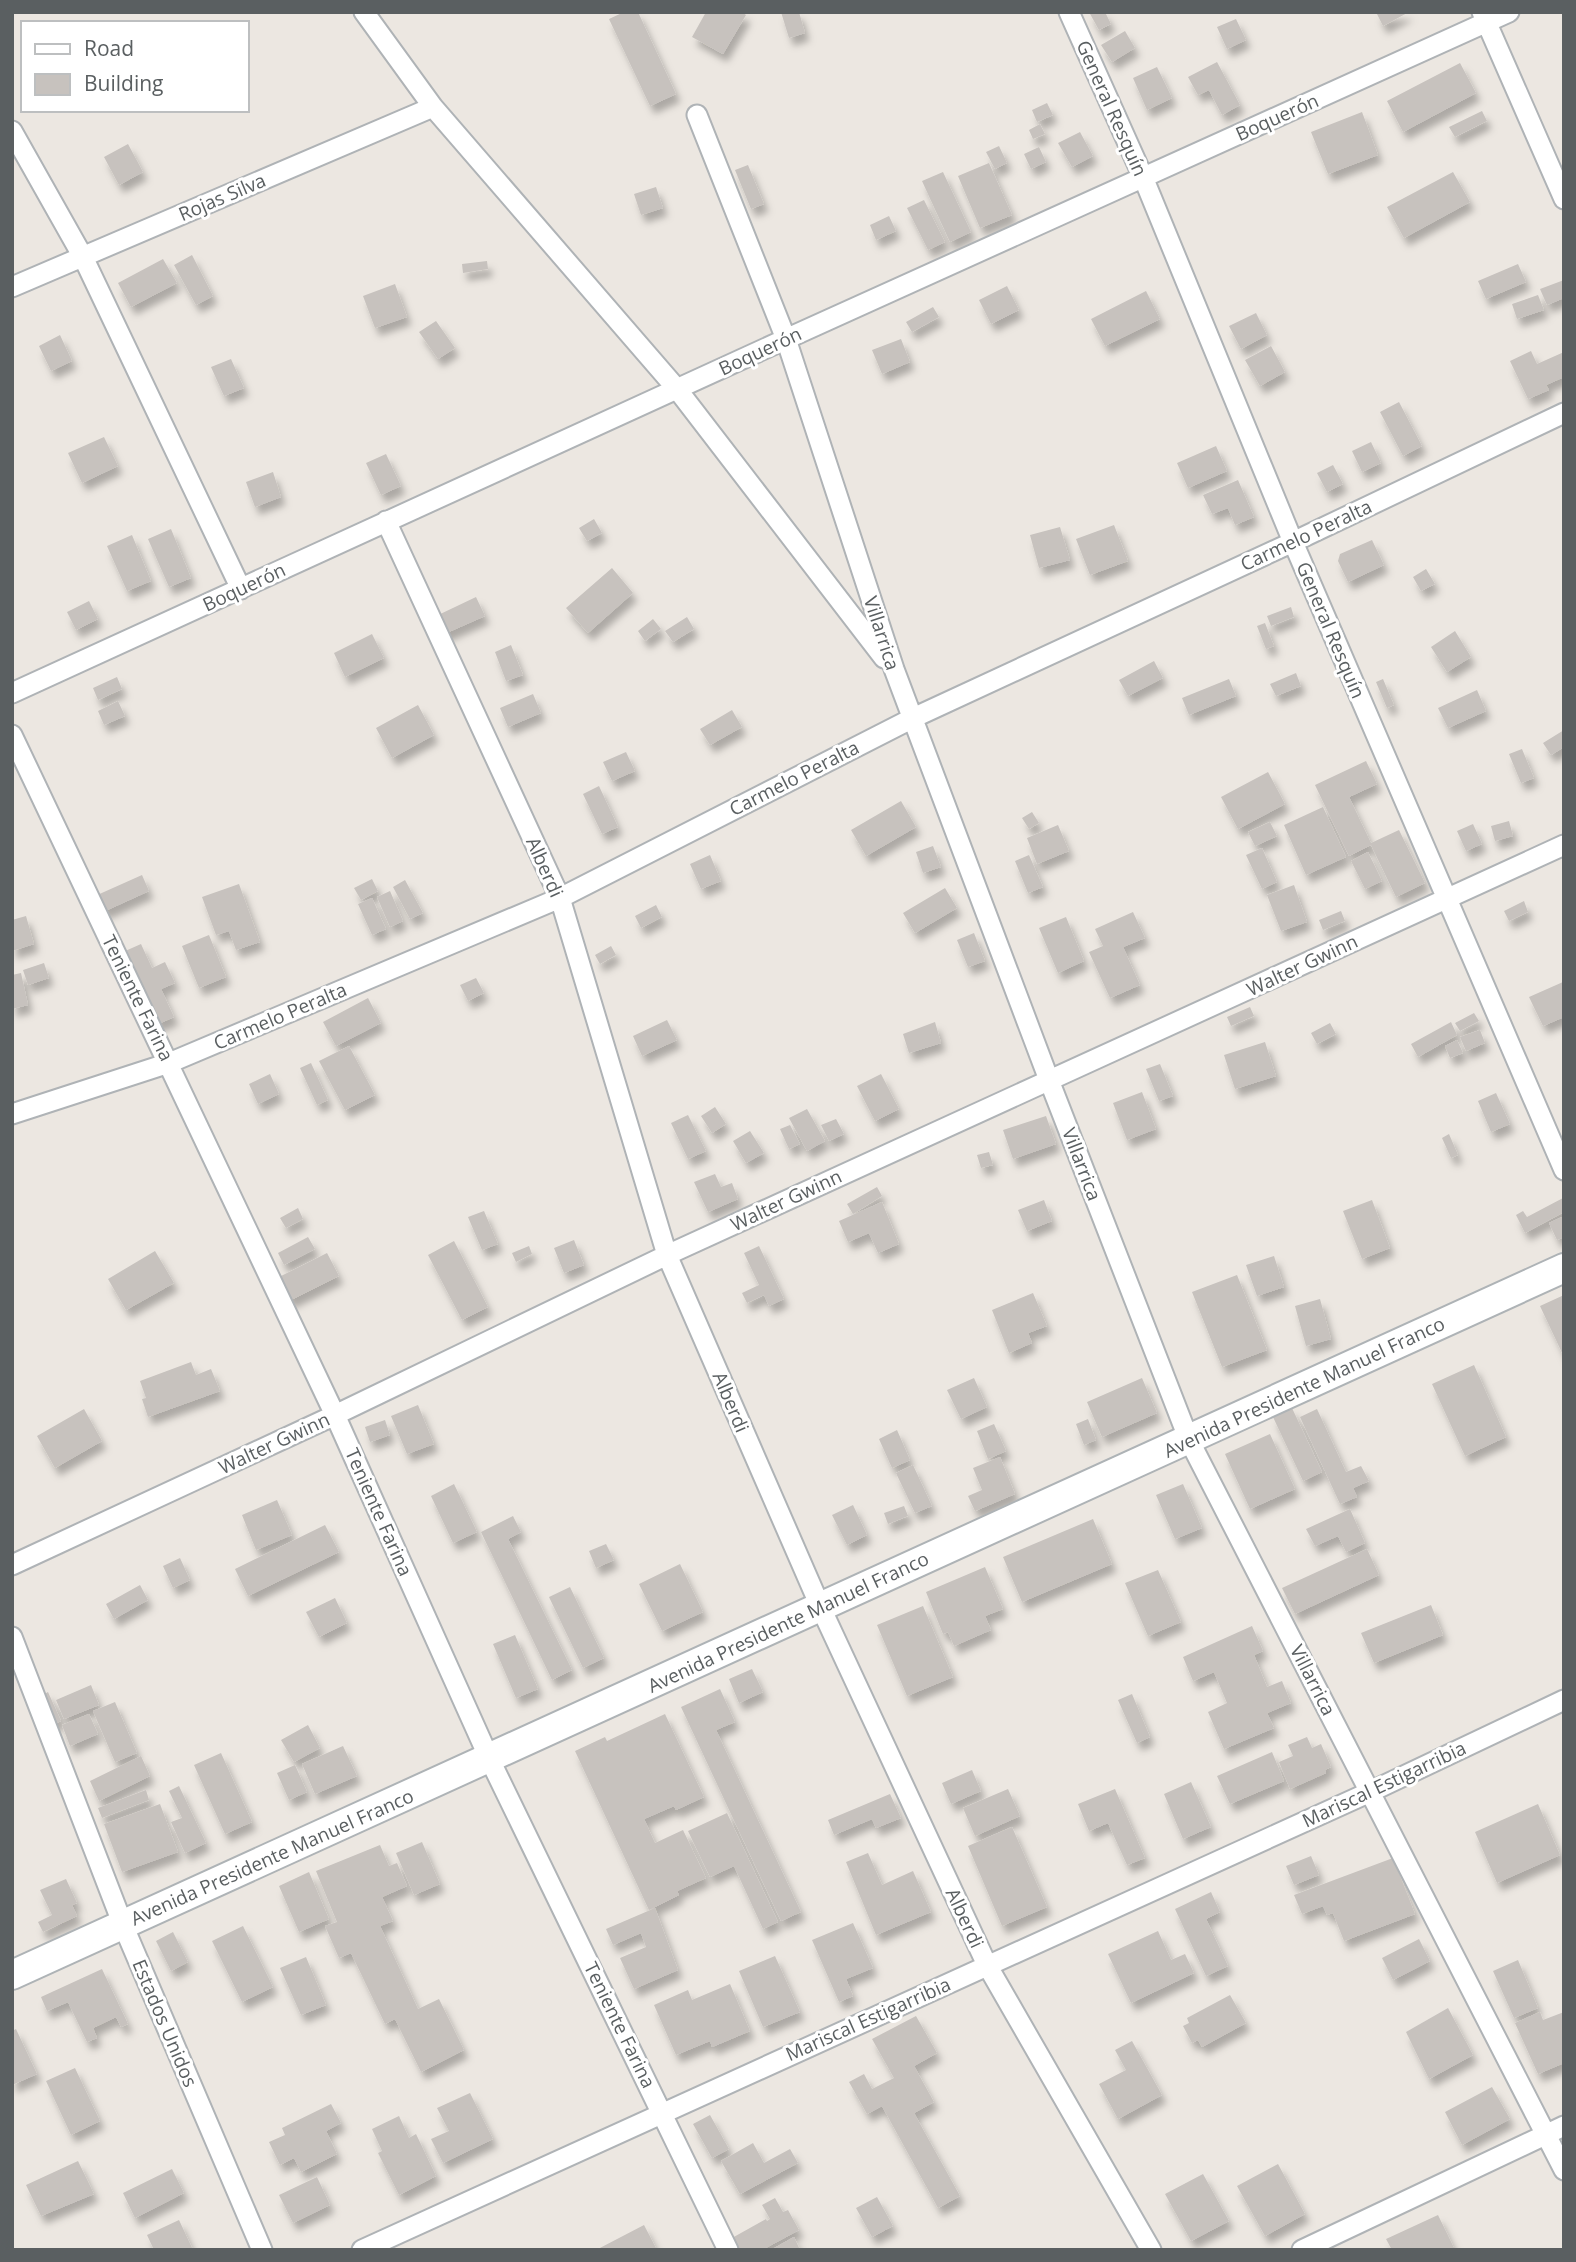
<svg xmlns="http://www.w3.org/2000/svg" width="1576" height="2262" viewBox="0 0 1576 2262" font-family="'Open Sans',sans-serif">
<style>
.building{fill:#c7c2be;filter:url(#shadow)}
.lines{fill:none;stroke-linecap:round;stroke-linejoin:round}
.minor-casing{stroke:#afb3b6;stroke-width:23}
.secondary-casing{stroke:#aeb3b6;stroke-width:32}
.minor{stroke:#fff;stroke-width:19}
.secondary{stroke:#fff;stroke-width:28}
.labels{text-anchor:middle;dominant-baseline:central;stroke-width:6;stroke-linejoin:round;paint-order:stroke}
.street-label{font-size:19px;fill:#5a5f61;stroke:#fff}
</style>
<defs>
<filter id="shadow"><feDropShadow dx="4.5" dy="8" stdDeviation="3.5" flood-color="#0004"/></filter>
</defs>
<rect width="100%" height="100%" fill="#ece7e1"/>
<path class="building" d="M624,12H638L676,94L650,106L609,19Z
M706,12H742L746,15L723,54L692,37Z
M781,12H799L805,33L789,38Z
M1089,12H1105L1111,24L1099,30Z
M1376,12H1409L1383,26Z
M1236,19L1246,40L1227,49L1217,27Z
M1125,31L1135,48L1112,62L1101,45Z
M1217,62L1240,105L1222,115L1209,90L1198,95L1188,77Z
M1460,63L1476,93L1403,132L1387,101Z
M1157,67L1172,98L1147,110L1133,78Z
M1047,103L1053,115L1037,122L1032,110Z
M1482,111L1487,121L1455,137L1449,127Z
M1362,112L1378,155L1328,174L1311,132Z
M1040,124L1045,134L1033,139L1029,130Z
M1080,132L1093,156L1072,167L1058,143Z
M128,144L143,172L119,185L104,157Z
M999,146L1007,163L995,169L986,152Z
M1039,147L1046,162L1031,169L1024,154Z
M989,163L1012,215L980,228L958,176Z
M748,165L764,204L751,209L735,170Z
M943,172L971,232L950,242L922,181Z
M1453,172L1470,202L1404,238L1387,207Z
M656,187L663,208L641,215L634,194Z
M924,200L945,242L928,250L907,208Z
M889,216L896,231L876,240L870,225Z
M192,255L213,296L196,305L174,265Z
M163,259L177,283L131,307L118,283Z
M487,261L488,269L463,273L462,264Z
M1518,264L1526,282L1486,299L1478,281Z
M1564,280V298L1547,305L1540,289Z
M395,284L407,317L375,328L363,296Z
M1007,286L1019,310L991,324L979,300Z
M1146,291L1160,319L1105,346L1091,319Z
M1538,295L1544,310L1517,319L1512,304Z
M933,307L939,317L912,332L906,322Z
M1256,313L1267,335L1241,349L1229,326Z
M436,321L455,348L438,359L419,332Z
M60,335L72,361L51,371L39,346Z
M901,339L910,362L882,374L872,350Z
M1271,346L1285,372L1260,386L1245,360Z
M1531,351L1537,364L1564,352V377L1546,385L1549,390L1528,399L1510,361Z
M231,359L244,388L224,396L211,367Z
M1399,402L1422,446L1403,456L1380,412Z
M104,437L118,466L82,483L68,453Z
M1371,442L1381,463L1362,472L1352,451Z
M1216,446L1227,471L1188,488L1177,463Z
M386,454L401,486L381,495L366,463Z
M1333,465L1343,484L1327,492L1317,473Z
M273,472L281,497L255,507L246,482Z
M1238,480L1254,517L1235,525L1228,508L1212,514L1203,495Z
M594,519L602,533L587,541L579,528Z
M1114,525L1128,561L1090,575L1076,539Z
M1060,527L1070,560L1039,568L1030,535Z
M171,529L191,578L169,587L148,539Z
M132,535L151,581L127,591L107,546Z
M1372,540L1384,565L1348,582L1338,561L1340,554Z
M612,568L633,593L588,633L566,608Z
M1426,569L1435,584L1421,591L1413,577Z
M476,597L485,616L442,635L434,617Z
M89,601L98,619L76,630L67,612Z
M1291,607L1294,617L1271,626L1267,616Z
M687,617L694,629L673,642L665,631Z
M653,619L661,629L645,641L638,631Z
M1265,623L1274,646L1266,649L1257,626Z
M1455,631L1471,657L1447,672L1431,647Z
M372,634L384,658L345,677L334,653Z
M511,645L523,675L506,681L495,652Z
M1154,661L1163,678L1128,696L1119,680Z
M1296,673L1301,686L1276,696L1270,684Z
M117,677L122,689L98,700L93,688Z
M1229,679L1236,696L1189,715L1182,698Z
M1383,679L1394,705L1387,708L1376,682Z
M1477,690L1486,711L1448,728L1438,708Z
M533,694L541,713L508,727L500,708Z
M118,701L125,716L104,725L98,711Z
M418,705L434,735L392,758L376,728Z
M732,710L742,727L710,745L700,729Z
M1564,730V747L1551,755L1543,743Z
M1522,749L1534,778L1521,783L1509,754Z
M626,752L635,771L612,781L603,762Z
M1366,761L1377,784L1349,797L1371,843L1399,830L1425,883L1396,897L1371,845L1349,856L1315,785Z
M1268,772L1285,804L1238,829L1221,797Z
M599,786L618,827L602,834L583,794Z
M901,801L916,827L866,856L851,830Z
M1323,807L1346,857L1306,875L1284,825Z
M1032,812L1039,823L1029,829L1022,818Z
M1509,821L1513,836L1495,841L1491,826Z
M1270,822L1277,836L1255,846L1248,832Z
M1473,824L1482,844L1466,851L1457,831Z
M1058,825L1069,851L1037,864L1027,838Z
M933,846L941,867L923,873L916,852Z
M1262,848L1277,882L1262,889L1246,855Z
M1368,852L1382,881L1365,889L1351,861Z
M710,855L721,881L701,889L690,864Z
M1029,855L1043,887L1028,893L1015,861Z
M142,875L149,891L103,912L95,896Z
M372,879L378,891L361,900L354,888Z
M405,880L423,913L410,919L393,887Z
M239,884L260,942L236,950L229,931L216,935L202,897Z
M1294,885L1307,922L1281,931L1267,895Z
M945,888L957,908L915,933L903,913Z
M390,891L403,921L390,927L377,897Z
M372,898L386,929L372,935L358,904Z
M1524,901L1528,912L1509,921L1504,911Z
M656,905L662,917L641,928L635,916Z
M1341,911L1345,921L1323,930L1319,920Z
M1133,912L1145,938L1123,947L1140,985L1110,998L1089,952L1103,946L1095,929Z
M26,916L34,944L12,951V920Z
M1066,917L1084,961L1058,973L1039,928Z
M974,933L985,961L968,967L957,940Z
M209,935L226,977L199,988L182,946Z
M141,944L152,968L165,962L175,983L161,989L174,1017L156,1025L123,952Z
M611,946L616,955L600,964L595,955Z
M44,963L49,978L28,985L23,970Z
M21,973L28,1005L12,1009V975Z
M476,978L484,993L468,1001L460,985Z
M1563,982L1564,1017L1543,1026L1529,997Z
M368,998L381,1023L336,1046L323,1022Z
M1250,1007L1254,1016L1231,1026L1227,1017Z
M1474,1013L1479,1021L1460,1031L1455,1023Z
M667,1020L677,1040L642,1056L633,1036Z
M935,1022L941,1043L909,1053L903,1034Z
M1451,1022L1457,1035L1418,1057L1411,1044Z
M1330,1023L1336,1034L1317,1044L1311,1033Z
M1480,1030L1485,1043L1466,1051L1460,1037Z
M1457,1040L1463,1053L1450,1058L1445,1046Z
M1265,1042L1276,1076L1235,1089L1224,1055Z
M349,1046L375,1095L345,1110L319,1061Z
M311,1063L328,1100L317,1105L300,1068Z
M1160,1064L1173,1096L1159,1101L1146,1069Z
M270,1074L279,1094L258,1104L249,1084Z
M881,1074L899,1109L875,1121L857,1086Z
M1142,1092L1156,1129L1127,1140L1113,1103Z
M1496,1093L1510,1124L1491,1132L1478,1101Z
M715,1107L726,1124L712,1133L701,1116Z
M807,1109L825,1141L807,1151L789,1118Z
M688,1115L706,1151L688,1159L671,1123Z
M1046,1116L1056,1144L1013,1159L1003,1130Z
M836,1119L844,1134L829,1141L821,1125Z
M790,1125L800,1144L789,1149L780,1129Z
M750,1131L764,1153L746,1163L733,1141Z
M1449,1134L1458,1155L1451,1158L1442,1138Z
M989,1152L993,1165L981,1168L977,1155Z
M715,1174L721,1187L732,1183L738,1199L708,1212L694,1182Z
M877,1187L882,1196L853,1214L847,1204Z
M1563,1198L1564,1212L1525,1233L1516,1215L1523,1211L1527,1217Z
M1044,1200L1052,1221L1027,1231L1018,1210Z
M1372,1200L1390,1248L1362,1259L1343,1211Z
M882,1202L899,1244L878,1253L869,1233L848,1242L839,1221Z
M298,1208L303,1219L286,1228L280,1218Z
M484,1211L498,1244L482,1250L468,1217Z
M1564,1216V1237L1557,1240L1549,1223Z
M308,1237L315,1249L284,1265L278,1253Z
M574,1240L584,1265L564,1273L554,1248Z
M454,1241L488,1307L462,1320L428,1255Z
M529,1246L532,1254L516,1262L512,1253Z
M759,1246L784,1299L769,1306L764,1295L747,1303L742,1293L759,1285L744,1253Z
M155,1251L174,1283L126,1310L108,1279Z
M327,1253L339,1276L289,1301L277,1278Z
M1274,1256L1284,1287L1257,1296L1246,1265Z
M1237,1275L1267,1350L1222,1367L1192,1292Z
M1033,1293L1047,1326L1028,1333L1032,1343L1009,1353L992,1310Z
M1564,1295V1357L1540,1306Z
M1320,1299L1331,1339L1306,1346L1295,1306Z
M191,1362L196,1375L211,1369L220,1391L148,1417L142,1399L146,1398L140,1381Z
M1474,1365L1506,1437L1465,1456L1432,1384Z
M974,1378L987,1407L961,1419L947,1390Z
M1142,1378L1157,1413L1102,1437L1087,1402Z
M418,1405L434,1444L407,1454L391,1416Z
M1292,1408L1322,1472L1303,1481L1273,1417Z
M84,1409L102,1441L55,1468L37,1436Z
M1317,1409L1346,1472L1361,1466L1369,1481L1353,1488L1357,1497L1340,1504L1300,1417Z
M1088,1419L1096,1440L1084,1445L1076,1424Z
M385,1420L390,1435L370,1442L365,1427Z
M994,1424L1006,1451L988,1459L977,1431Z
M897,1430L910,1460L892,1468L879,1439Z
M1270,1434L1295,1489L1250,1509L1225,1454Z
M1000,1457L1015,1494L975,1511L968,1496L982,1490L973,1468Z
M913,1465L932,1506L915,1513L896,1473Z
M454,1484L477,1532L453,1543L431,1496Z
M1183,1484L1202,1528L1175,1539L1156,1495Z
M277,1500L292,1535L256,1550L242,1515Z
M853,1505L867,1535L847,1545L832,1515Z
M904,1506L908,1516L888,1524L884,1513Z
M1350,1509L1365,1543L1346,1552L1338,1536L1315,1546L1306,1529Z
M513,1516L521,1532L508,1539L572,1670L552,1680L481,1532Z
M1093,1519L1112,1564L1022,1602L1003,1557Z
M325,1525L339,1552L248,1596L235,1569Z
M606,1544L614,1560L596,1568L589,1551Z
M1367,1549L1379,1575L1295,1614L1282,1588Z
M180,1558L190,1580L173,1588L163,1566Z
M680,1564L703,1612L662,1631L639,1584Z
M985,1567L1003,1609L985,1616L991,1630L954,1646L948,1632L943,1634L926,1592Z
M1158,1570L1181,1622L1148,1636L1125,1583Z
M140,1585L148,1600L114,1619L106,1604Z
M570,1587L604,1658L583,1668L549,1597Z
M335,1598L347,1623L319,1637L306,1612Z
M1431,1605L1443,1635L1374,1663L1361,1633Z
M923,1606L953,1677L907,1696L877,1625Z
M1252,1626L1263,1651L1254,1655L1267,1687L1282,1681L1291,1703L1267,1713L1274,1728L1224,1749L1208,1712L1227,1703L1214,1672L1193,1681L1183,1657Z
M515,1635L538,1689L516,1698L493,1644Z
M752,1669L763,1692L739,1703L729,1679Z
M91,1685L99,1705L64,1719L56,1700Z
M720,1689L735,1722L716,1730L801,1912L781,1921L681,1707Z
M48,1692L61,1721L52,1725L39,1697Z
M1132,1694L1150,1737L1137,1743L1118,1700Z
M115,1702L137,1753L115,1762L93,1711Z
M89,1714L98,1734L70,1746L62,1725Z
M665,1714L704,1797L676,1810L674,1806L644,1819L655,1843L683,1830L706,1878L677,1891L679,1895L649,1910L575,1751L605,1737L607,1741Z
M308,1725L320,1748L294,1762L281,1740Z
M1307,1737L1312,1748L1321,1744L1331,1767L1325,1770L1326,1773L1290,1789L1279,1762L1293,1756L1288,1745Z
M343,1746L357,1776L315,1794L302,1764Z
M1272,1752L1284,1781L1230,1804L1217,1776Z
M221,1753L252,1822L225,1834L194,1765Z
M141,1756L150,1776L99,1801L90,1781Z
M295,1765L307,1792L289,1800L277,1773Z
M972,1770L981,1791L951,1804L942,1783Z
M1191,1782L1211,1827L1183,1839L1164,1794Z
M179,1786L206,1843L185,1853L171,1822L182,1818L169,1791Z
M1008,1789L1020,1816L975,1836L963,1808Z
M1115,1789L1145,1858L1127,1865L1108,1823L1089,1831L1078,1804Z
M146,1790L149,1800L102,1818L98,1808Z
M890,1794L901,1818L876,1828L872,1819L834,1835L828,1820Z
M160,1804L178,1852L122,1872L104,1824Z
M1538,1804L1560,1855L1497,1883L1475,1832Z
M727,1813L778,1922L763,1929L734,1866L710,1877L688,1831Z
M1012,1827L1047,1907L1002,1926L968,1846Z
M422,1842L440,1884L414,1895L396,1853Z
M380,1845L389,1866L397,1863L407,1886L382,1897L393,1921L380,1926L418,2009L439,1999L464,2050L421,2072L395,2019L385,2024L351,1953L339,1958L325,1926L337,1922L316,1871Z
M868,1853L882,1885L913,1871L931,1912L876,1935L846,1862Z
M1311,1856L1319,1875L1294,1885L1286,1866Z
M1393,1858L1415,1914L1344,1941L1333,1913L1327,1915L1323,1906L1302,1914L1294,1895Z
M309,1872L329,1919L299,1932L279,1886Z
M66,1879L77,1903L72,1905L77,1916L43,1932L38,1922L52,1915L40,1890Z
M1211,1892L1220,1912L1206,1919L1228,1966L1206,1976L1175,1909Z
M655,1908L678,1970L634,1989L620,1958L646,1947L641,1933L613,1945L606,1929Z
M853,1923L873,1968L846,1979L853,1996L839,2002L812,1940Z
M243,1926L273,1987L242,2002L212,1941Z
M1158,1931L1171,1960L1185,1954L1194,1973L1131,2003L1108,1954Z
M173,1932L188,1962L171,1971L156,1941Z
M1419,1939L1430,1961L1393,1980L1382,1958Z
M775,1956L800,2012L763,2027L739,1971Z
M306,1957L326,2005L301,2015L280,1968Z
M1518,1960L1538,2008L1514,2018L1493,1971Z
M102,1969L128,2024L121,2027L116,2017L93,2028L97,2038L87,2042L68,2002L47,2011L41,1997Z
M730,1984L750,2031L712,2047L710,2041L676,2055L654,2005L688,1990L692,2000Z
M1230,1995L1246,2023L1202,2047L1198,2040L1192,2043L1183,2026L1189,2023L1187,2018Z
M1448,2008L1473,2055L1429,2079L1406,2032Z
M1540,2012L1543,2020L1564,2012V2063L1538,2074L1515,2023Z
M916,2016L937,2053L914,2066L934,2102L914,2113L960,2196L938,2208L882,2106L867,2114L849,2082L864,2074L872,2089L894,2078L872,2039Z
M16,2029L37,2074L12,2085V2031Z
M1132,2041L1162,2095L1118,2119L1099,2084L1126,2070L1115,2050Z
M75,2068L100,2121L71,2135L46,2081Z
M1492,2087L1510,2119L1462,2145L1445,2112Z
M470,2093L493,2139L443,2163L431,2139L449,2131L437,2108Z
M331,2104L341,2123L326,2131L337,2154L301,2172L294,2158L280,2165L269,2142L285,2135L282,2128Z
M710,2115L729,2149L712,2158L693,2124Z
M399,2116L409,2138L416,2134L436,2176L399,2195L378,2153L382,2151L372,2129Z
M753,2143L764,2163L790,2149L798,2163L740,2194L721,2161Z
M78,2161L94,2194L41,2216L26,2185Z
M1278,2164L1305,2214L1265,2236L1237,2186Z
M172,2169L184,2193L135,2218L123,2193Z
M1203,2174L1229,2221L1191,2241L1165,2194Z
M317,2177L330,2205L293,2223L279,2195Z
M877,2197L893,2226L872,2237L856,2208Z
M775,2198L783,2212L788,2210L799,2230L762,2250H739L732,2238L766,2219L767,2221L770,2219L762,2205Z
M1438,2215L1455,2250H1392L1386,2239Z
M179,2220L193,2250H154L147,2235Z
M644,2225L657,2250H596Z
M794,2237L800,2250H771Z"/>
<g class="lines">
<defs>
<path id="minor" d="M364,12L433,107L677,389L884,658
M1069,12L1143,177L1293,542L1564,1170
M1482,12L1564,199
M697,115L786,339L894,669L1049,1080L1189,1440L1564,2170
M12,131L83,257L241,589
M12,287L433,107
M386,521L560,898L667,1255L820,1606L987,1965L1151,2250
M12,693L786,339L1509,12
M12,735L335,1415L489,1758L728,2250
M12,1114L169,1063L560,898L913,718L1293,542L1564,413
M12,1565L335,1415L667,1255L1564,845
M12,1637L123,1925L262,2250
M362,2250L1370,1792L1564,1700
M1302,2250L1564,2126"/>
<path id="secondary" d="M12,1975L1564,1268"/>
</defs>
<use href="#minor" class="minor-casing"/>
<use href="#secondary" class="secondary-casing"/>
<use href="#minor" class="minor"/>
<use href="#secondary" class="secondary"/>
</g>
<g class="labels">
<g class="street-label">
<text transform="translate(1112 108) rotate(66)">General Resquín</text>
<text transform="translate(1277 117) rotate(-24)">Boquerón</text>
<text transform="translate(222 197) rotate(-23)">Rojas Silva</text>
<text transform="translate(760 351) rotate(-25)">Boquerón</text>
<text transform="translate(1306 535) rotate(-25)">Carmelo Peralta</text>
<text transform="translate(244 587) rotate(-25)">Boquerón</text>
<text transform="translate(1331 630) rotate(67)">General Resquín</text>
<text transform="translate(882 633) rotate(72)">Villarrica</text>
<text transform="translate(794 778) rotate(-27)">Carmelo Peralta</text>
<text transform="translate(545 867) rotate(66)">Alberdi</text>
<text transform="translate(1302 965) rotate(-25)">Walter Gwinn</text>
<text transform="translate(138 998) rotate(64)">Teniente Farina</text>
<text transform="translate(280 1016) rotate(-23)">Carmelo Peralta</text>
<text transform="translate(1082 1164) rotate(69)">Villarrica</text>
<text transform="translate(786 1200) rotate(-25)">Walter Gwinn</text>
<text transform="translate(1304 1387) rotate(-25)">Avenida Presidente Manuel Franco</text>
<text transform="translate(731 1402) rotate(67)">Alberdi</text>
<text transform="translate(274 1443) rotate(-25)">Walter Gwinn</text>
<text transform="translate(379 1512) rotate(66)">Teniente Farina</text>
<text transform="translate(788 1622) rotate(-25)">Avenida Presidente Manuel Franco</text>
<text transform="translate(1313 1680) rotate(63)">Villarrica</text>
<text transform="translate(1384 1784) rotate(-25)">Mariscal Estigarribia</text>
<text transform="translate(272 1857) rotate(-24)">Avenida Presidente Manuel Franco</text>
<text transform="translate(965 1918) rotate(65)">Alberdi</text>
<text transform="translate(868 2019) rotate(-24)">Mariscal Estigarribia</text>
<text transform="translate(165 2023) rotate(67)">Estados Unidos</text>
<text transform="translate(620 2025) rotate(64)">Teniente Farina</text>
</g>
</g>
<rect width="1576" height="2262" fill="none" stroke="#5a5f61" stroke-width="28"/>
<rect x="21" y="21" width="228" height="91" fill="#ffffff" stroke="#bdbfc0" stroke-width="2"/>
<rect x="35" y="44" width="35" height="10" fill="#ffffff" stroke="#bdbfc0" stroke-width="2"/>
<text x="84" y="56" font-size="21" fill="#5a5f61">Road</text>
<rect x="35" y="74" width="35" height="21" fill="#c7c2be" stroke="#bdbfc0" stroke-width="2"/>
<text x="84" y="91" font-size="21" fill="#5a5f61">Building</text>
</svg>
